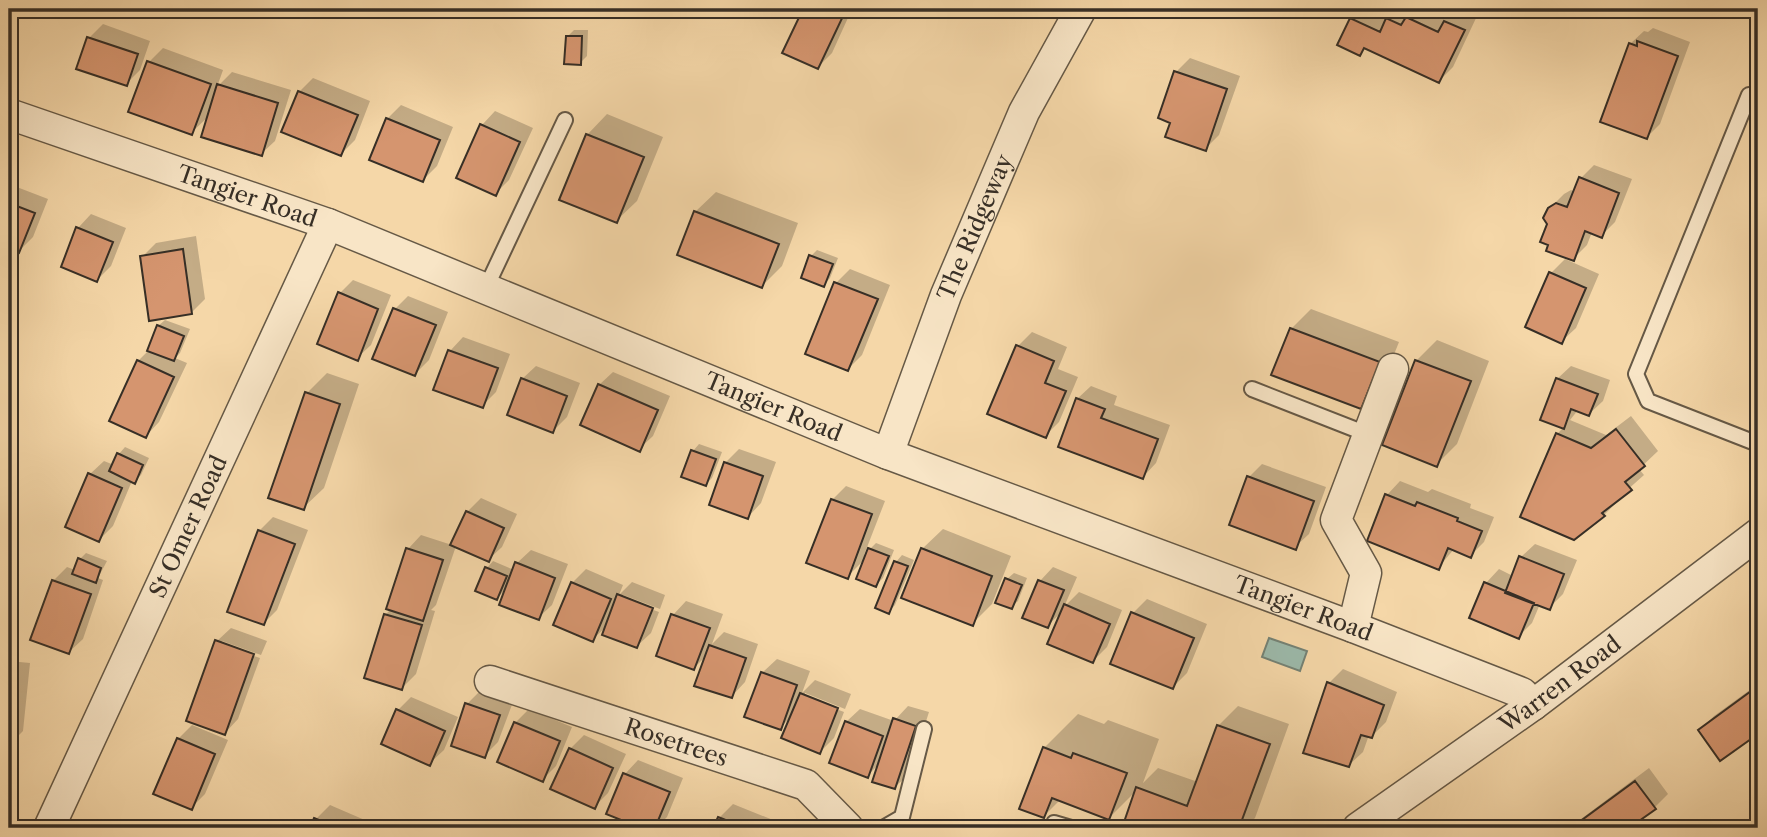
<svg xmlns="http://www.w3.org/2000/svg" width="1767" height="837" viewBox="0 0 1767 837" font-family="'Libre Caslon Text',serif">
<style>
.water{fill:#9cb9aa;stroke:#748275;stroke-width:2}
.shadow{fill:#0003}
.building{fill:#d5956f;stroke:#372f26;stroke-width:2}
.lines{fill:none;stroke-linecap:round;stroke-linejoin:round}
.lane-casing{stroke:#665946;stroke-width:18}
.street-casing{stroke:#665946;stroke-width:33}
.lane{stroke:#f8e5c6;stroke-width:14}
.street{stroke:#f8e5c6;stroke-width:30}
.labels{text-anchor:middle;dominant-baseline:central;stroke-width:5;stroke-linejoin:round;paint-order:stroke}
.street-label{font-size:23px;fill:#372f26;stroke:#f8e5c6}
</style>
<rect width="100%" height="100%" fill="#f5d7a8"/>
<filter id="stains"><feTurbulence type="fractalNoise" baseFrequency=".00286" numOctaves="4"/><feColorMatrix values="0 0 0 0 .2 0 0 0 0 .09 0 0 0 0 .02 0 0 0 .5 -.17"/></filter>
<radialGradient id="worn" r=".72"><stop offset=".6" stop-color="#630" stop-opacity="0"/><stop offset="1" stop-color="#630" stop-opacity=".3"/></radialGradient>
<path class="water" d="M1269,638L1307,651L1300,671L1262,657Z"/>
<path class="shadow" d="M805,9H852L832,53L818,67L784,52Z
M1006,9H1023L1018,13Z
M1361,9H1373L1390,17L1398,9L1413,11L1416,9H1431L1450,17L1461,9L1477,16L1453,67L1439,81L1366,47L1360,54L1351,19Z
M103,24L150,41L140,70L126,84L89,38Z
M1653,28L1690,42L1660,124L1647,137L1630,44L1644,31L1648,32Z
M574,30H588L587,56L580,63L567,37Z
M163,48L223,70L217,87L232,72L291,90L275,141L261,154L209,116L191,133L130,111L149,62Z
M1190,58L1240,76L1219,135L1205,149L1176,72Z
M313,78L370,101L355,140L341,154L299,92Z
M401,105L453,127L437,166L423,180L387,119Z
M495,111L533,128L509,180L495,194L482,125Z
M607,114L663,137L637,201L616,221L587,135Z
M1594,165L1632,179L1615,222L1601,236L1592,232L1587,245L1573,259L1549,224V209L1564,194L1571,190L1575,192L1581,178Z
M9,184L48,199L33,237L19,251L9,247Z
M716,192L798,223L782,266L762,286L695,212Z
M91,214L126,228L111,266L97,280L78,228Z
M196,236L205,299L191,313L142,257L156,243Z
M817,250L838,258L830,278L824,285L811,256Z
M1565,259L1599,274L1576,328L1562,341L1551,273Z
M850,269L890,285L862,355L848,369L808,353L836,283Z
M353,280L391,295L371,345L357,358L340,293Z
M408,296L448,312L429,360L415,374L395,309Z
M1311,309L1399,342L1381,387L1361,407L1291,329Z
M165,320L190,329L180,353L175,358L187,363L159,422L146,436L138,361L150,349L158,326Z
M1032,332L1067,347L1058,369L1078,377L1059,422L1045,436L1018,346Z
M463,337L510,354L496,392L482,406L450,351Z
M1437,340L1489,361L1457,444L1437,464L1416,361Z
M536,366L580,383L567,417L553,431L522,379Z
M1571,366L1610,380L1603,401L1589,414L1578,410L1570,420L1606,435L1631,416L1658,451L1639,469L1644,475L1616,500L1618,501L1604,515L1574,538L1557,434L1564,427L1557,379Z
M613,372L670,396L653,436L639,449L599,385Z
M327,373L359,384L324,488L303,508L307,393Z
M1091,386L1117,396L1114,405L1170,425L1156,463L1143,477L1077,399Z
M699,444L722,452L712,478L706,484L693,451Z
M125,447L149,458L141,475L134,482L132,481L113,526L99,540L90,474L104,461L114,465L119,454Z
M739,449L776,462L761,503L748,517L711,504L726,462Z
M1262,464L1326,487L1309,534L1295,547L1249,477Z
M1400,481L1428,492L1432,489L1471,504L1470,508L1494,517L1484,542L1470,556L1454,549L1439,567L1387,495Z
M846,486L885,501L864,555L876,543L894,550L883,578L876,585L866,558L847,577L832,500Z
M481,498L517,514L502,547L488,560L456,546L436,605L431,610L435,611L416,674L402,688L385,615L391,609L408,549L421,535L452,545L467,512Z
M273,517L308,530L277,610L264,623L259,531Z
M943,529L1011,556L992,604L972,624L922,549Z
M1535,544L1577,560L1563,594L1549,608L1540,604L1532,623L1518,637L1486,583L1499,569L1513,576L1521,557Z
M531,550L568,564L552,605L538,618L508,587L497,598L487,568L493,561L514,570L517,563Z
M86,553L107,561L98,578L103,580L83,639L69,652L53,581L67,567L75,570L80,559Z
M902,555L914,560L895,605L889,612L896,562Z
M1053,567L1077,577L1064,607L1079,592L1122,610L1107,647L1093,661L1063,611L1047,626L1040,581Z
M586,569L623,585L619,595L632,582L665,595L660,609L623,595V599L659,612L651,633L637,646L608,625L592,640L572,583Z
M1014,573L1027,578L1018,601L1011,607L1007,579Z
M1147,599L1207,624L1187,673L1173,687L1133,613Z
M686,601L723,614L712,644L724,632L758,644L745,682L732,696L707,655L694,668L673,615Z
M231,628L267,641L261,655L222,641V645L260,658L238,719L225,733L217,641Z
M777,659L810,671L802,693L815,680L851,694L845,709L805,693V697L844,712L834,738L820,752L792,716L780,728L747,716L763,672Z
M9,661L30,663L23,731L9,745Z
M1343,669L1397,692L1386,722L1372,736L1369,735L1363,752L1349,765L1305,752L1329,683Z
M1758,684V732L1721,759L1700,730L1714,716Z
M480,691L513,702L498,742L484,756L467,704Z
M411,697L458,717L444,750L430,763L398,710Z
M908,706L929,712L909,774L895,787L880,763L867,776L846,722L860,709L894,721Z
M1238,706L1289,724L1255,818L1244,828H1208L1202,826L1201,828H1124L1138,789L1109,818L1060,800L1044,816V748L1078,714L1104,724L1108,720L1159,739L1143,783L1158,768L1198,782L1218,726Z
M529,709L572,727L556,766L543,779L515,723Z
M192,725L228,740L205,794L191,808L178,739Z
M584,735L626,754L608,793L594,807L570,749Z
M638,760L683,778L667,817L656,828H645L608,813L625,774Z
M1649,768L1668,794L1655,807L1626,828H1569Z
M733,804L778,822L775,828H715L719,818Z
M330,805L374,824L373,828H312L316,819Z"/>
<path class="building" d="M803,9H839L845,12L818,69L782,53Z
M1406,17L1438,32L1444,21L1465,30L1439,83L1364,48L1360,56L1337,45L1350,18L1380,32L1386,18L1401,25Z
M566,36H582L581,65L564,64Z
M87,37L138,54L127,86L76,69Z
M1637,41L1678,56L1647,139L1600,122L1629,43L1637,46Z
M147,61L211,84L192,135L128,112Z
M1174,71L1227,89L1206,151L1165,137L1170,123L1158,118Z
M217,84L278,103L262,156L201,137Z
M298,91L358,115L341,156L281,132Z
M386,118L440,140L423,182L369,160Z
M480,124L520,142L496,196L456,178Z
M586,134L644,157L617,223L559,200Z
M1579,177L1619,193L1602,238L1585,231L1574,261L1546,251L1548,245L1540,242L1547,224L1543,218L1548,208L1556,203L1567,207Z
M9,203L35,213L19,253L9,249Z
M694,211L779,244L762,288L677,255Z
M76,227L113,242L97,282L61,267Z
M183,249L192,314L149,321L140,256Z
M809,255L833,264L824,287L801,278Z
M1549,272L1586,288L1562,344L1525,327Z
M834,282L878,299L848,371L805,354Z
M338,292L378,309L358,361L317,344Z
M393,308L436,325L415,376L372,359Z
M157,325L184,336L174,361L147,351Z
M1290,328L1380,362L1361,409L1271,375Z
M1016,345L1054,361L1045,383L1066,391L1046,438L987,414Z
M448,350L498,368L483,408L433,390Z
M137,360L174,377L146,438L109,421Z
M1415,360L1471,381L1437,467L1382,445Z
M521,378L567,396L553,433L507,415Z
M1556,378L1598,394L1589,416L1571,409L1564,429L1540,420Z
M598,384L658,410L640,452L580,425Z
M305,392L340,404L304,510L268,498Z
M1076,398L1105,409L1101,418L1158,439L1143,479L1058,447Z
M1616,429L1645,466L1625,482L1632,490L1602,513L1605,516L1574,540L1520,517L1556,433L1591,448Z
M691,450L716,459L706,486L681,477Z
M117,453L143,465L135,484L109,471Z
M724,462L763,476L748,519L709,505Z
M88,473L122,488L99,542L65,527Z
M1247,476L1314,501L1296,550L1229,525Z
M1385,494L1415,506L1417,502L1458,518L1457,521L1482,531L1471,558L1448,548L1439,570L1367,541Z
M831,499L872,514L848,579L806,563Z
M466,511L504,528L489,562L450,545Z
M258,530L295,544L264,625L227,612Z
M406,548L443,560L423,621L386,609Z
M868,548L889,556L876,587L856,579Z
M921,548L992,576L973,626L901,598Z
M1519,556L1564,574L1550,610L1505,593Z
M78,558L101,568L96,583L72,574Z
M894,561L908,566L889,614L875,608Z
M515,562L555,578L539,620L499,605Z
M485,567L507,576L497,600L475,591Z
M1005,578L1022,585L1012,609L995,603Z
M52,580L91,594L69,654L30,640Z
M1038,580L1064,590L1048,628L1022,618Z
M571,582L611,599L593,642L553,625Z
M1484,582L1534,603L1519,639L1469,618Z
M617,594L653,608L637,648L602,635Z
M1064,604L1110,624L1093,663L1047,644Z
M1131,612L1194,638L1173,689L1110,664Z
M384,614L422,625L402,690L364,678Z
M671,614L710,628L694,670L656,656Z
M215,640L254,654L225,735L186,721Z
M709,645L746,658L732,698L694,686Z
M761,672L797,685L781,730L744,717Z
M9,676L17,677L10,746H9Z
M1327,682L1384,705L1372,738L1361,735L1349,767L1303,753Z
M1758,686V734L1720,761L1698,730Z
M800,693L838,708L820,754L781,738Z
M465,703L500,715L485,758L451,746Z
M396,709L445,731L430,766L381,744Z
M893,718L916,726L895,789L872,782Z
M845,721L883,736L868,778L829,763Z
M514,722L560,741L543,782L497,762Z
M1217,725L1270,744L1239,828H1203L1191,824L1190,828H1122L1136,787L1187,806Z
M177,738L215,754L192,810L153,794Z
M1043,747L1071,758L1073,753L1127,773L1109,820L1052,798L1044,818L1019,809Z
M569,748L613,768L595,809L550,789Z
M623,773L670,792L655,828H641L606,814Z
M1635,781L1656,809L1629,828H1571Z
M718,817L746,828H713Z
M314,818L338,828H310Z"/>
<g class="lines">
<defs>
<path id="lane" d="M1749,95L1636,374L1648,401L1758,444
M485,290L565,120
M1252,389L1367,434
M1054,823L1071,828
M883,828L902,817L924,729"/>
<g id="street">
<path id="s1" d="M9,114L328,224L888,454L1353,627L1522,693L1533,705"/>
<path id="s2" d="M888,454L946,295L1024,112L1081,9"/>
<path d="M1353,627L1366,573L1336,520L1393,369"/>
<path id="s3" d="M490,681L806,785L848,828"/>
<path id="s4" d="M49,828L328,224"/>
<path id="s5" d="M1358,828L1533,705L1758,534"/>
</g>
</defs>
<use href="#lane" class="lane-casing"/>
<use href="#street" class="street-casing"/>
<use href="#lane" class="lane"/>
<use href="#street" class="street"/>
</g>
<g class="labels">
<g class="street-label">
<text stroke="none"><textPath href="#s1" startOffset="252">Tangier Road</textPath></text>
<text stroke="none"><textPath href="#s2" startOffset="243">The Ridgeway</textPath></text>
<text stroke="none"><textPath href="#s1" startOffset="819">Tangier Road</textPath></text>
<text stroke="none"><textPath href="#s4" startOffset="332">St Omer Road</textPath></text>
<text stroke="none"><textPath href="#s1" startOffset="1386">Tangier Road</textPath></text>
<text stroke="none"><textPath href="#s5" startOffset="248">Warren Road</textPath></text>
<text stroke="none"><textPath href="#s3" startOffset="196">Rosetrees</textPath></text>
</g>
</g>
<rect width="1767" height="837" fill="none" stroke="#f5d7a8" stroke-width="35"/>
<rect x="10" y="10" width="1746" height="816" fill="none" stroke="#372f26" stroke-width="3.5"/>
<rect x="18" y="18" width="1732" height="802" fill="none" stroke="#372f26" stroke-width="2"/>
<rect width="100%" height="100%" filter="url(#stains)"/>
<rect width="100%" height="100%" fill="url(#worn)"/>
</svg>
